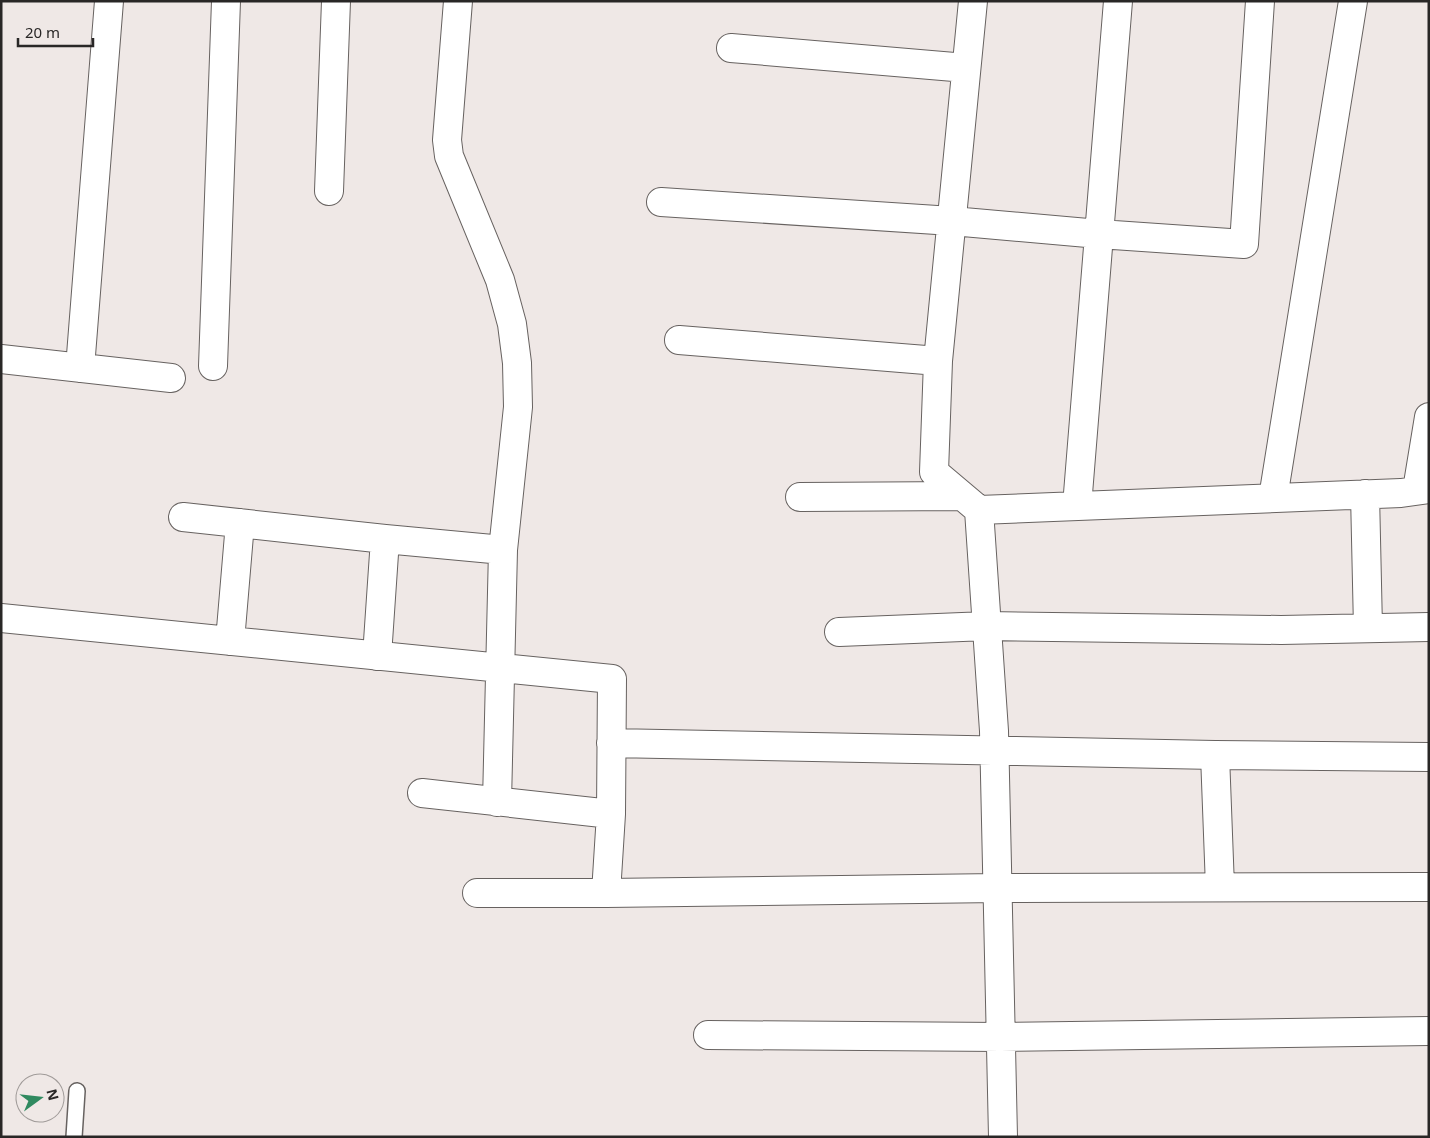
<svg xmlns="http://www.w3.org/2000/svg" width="1430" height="1138" viewBox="0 0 1430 1138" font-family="'Noto Sans',sans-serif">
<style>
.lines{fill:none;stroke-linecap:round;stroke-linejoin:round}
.lane-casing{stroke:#676260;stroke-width:18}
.street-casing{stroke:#676260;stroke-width:30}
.lane{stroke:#fff;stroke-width:15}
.street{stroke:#fff;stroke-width:28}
</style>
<rect width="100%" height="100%" fill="#efe8e6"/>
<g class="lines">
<defs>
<path id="lane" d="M74,1137L77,1091"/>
<path id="street" d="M458,1L447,140L449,156L500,280L512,324L517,363L518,407L503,550L497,802
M973,1L938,361L934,472L979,510L994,731L1003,1137
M731,48L966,68
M329,191L336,1
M661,202L952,221L1099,234L1244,244L1260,1
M679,340L938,361
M1,359L171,378
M213,366L226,1
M80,368L109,1
M1417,490L1429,417
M1365,494L1368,628
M800,497L962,496
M1273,498L1353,1
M1077,506L1118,1
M979,510L1401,493L1429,489
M183,517L385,539L503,550
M1,618L612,679L611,814
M839,632L987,626L1281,630L1429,627
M230,641L240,523
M377,656L385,539
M611,743L1215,755L1429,757
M1215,755L1220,887
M422,793L611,814L606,893L998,888L1429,887
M477,893H606
M708,1035L1001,1037L1429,1031"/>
</defs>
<use href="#lane" class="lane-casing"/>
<use href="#street" class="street-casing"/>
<use href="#lane" class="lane"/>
<use href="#street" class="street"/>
</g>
<rect width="1430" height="1138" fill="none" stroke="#292726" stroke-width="5"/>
<g transform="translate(40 1098) rotate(75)"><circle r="24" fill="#efe8e6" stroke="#a09b99"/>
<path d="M0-4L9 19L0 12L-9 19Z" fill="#308a60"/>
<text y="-8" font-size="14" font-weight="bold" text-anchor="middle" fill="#292726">N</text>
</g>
<path d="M18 38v8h75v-8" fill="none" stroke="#292726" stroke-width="2.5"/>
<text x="25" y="38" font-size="15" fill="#292726" stroke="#efe8e6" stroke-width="4" paint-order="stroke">20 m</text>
</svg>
